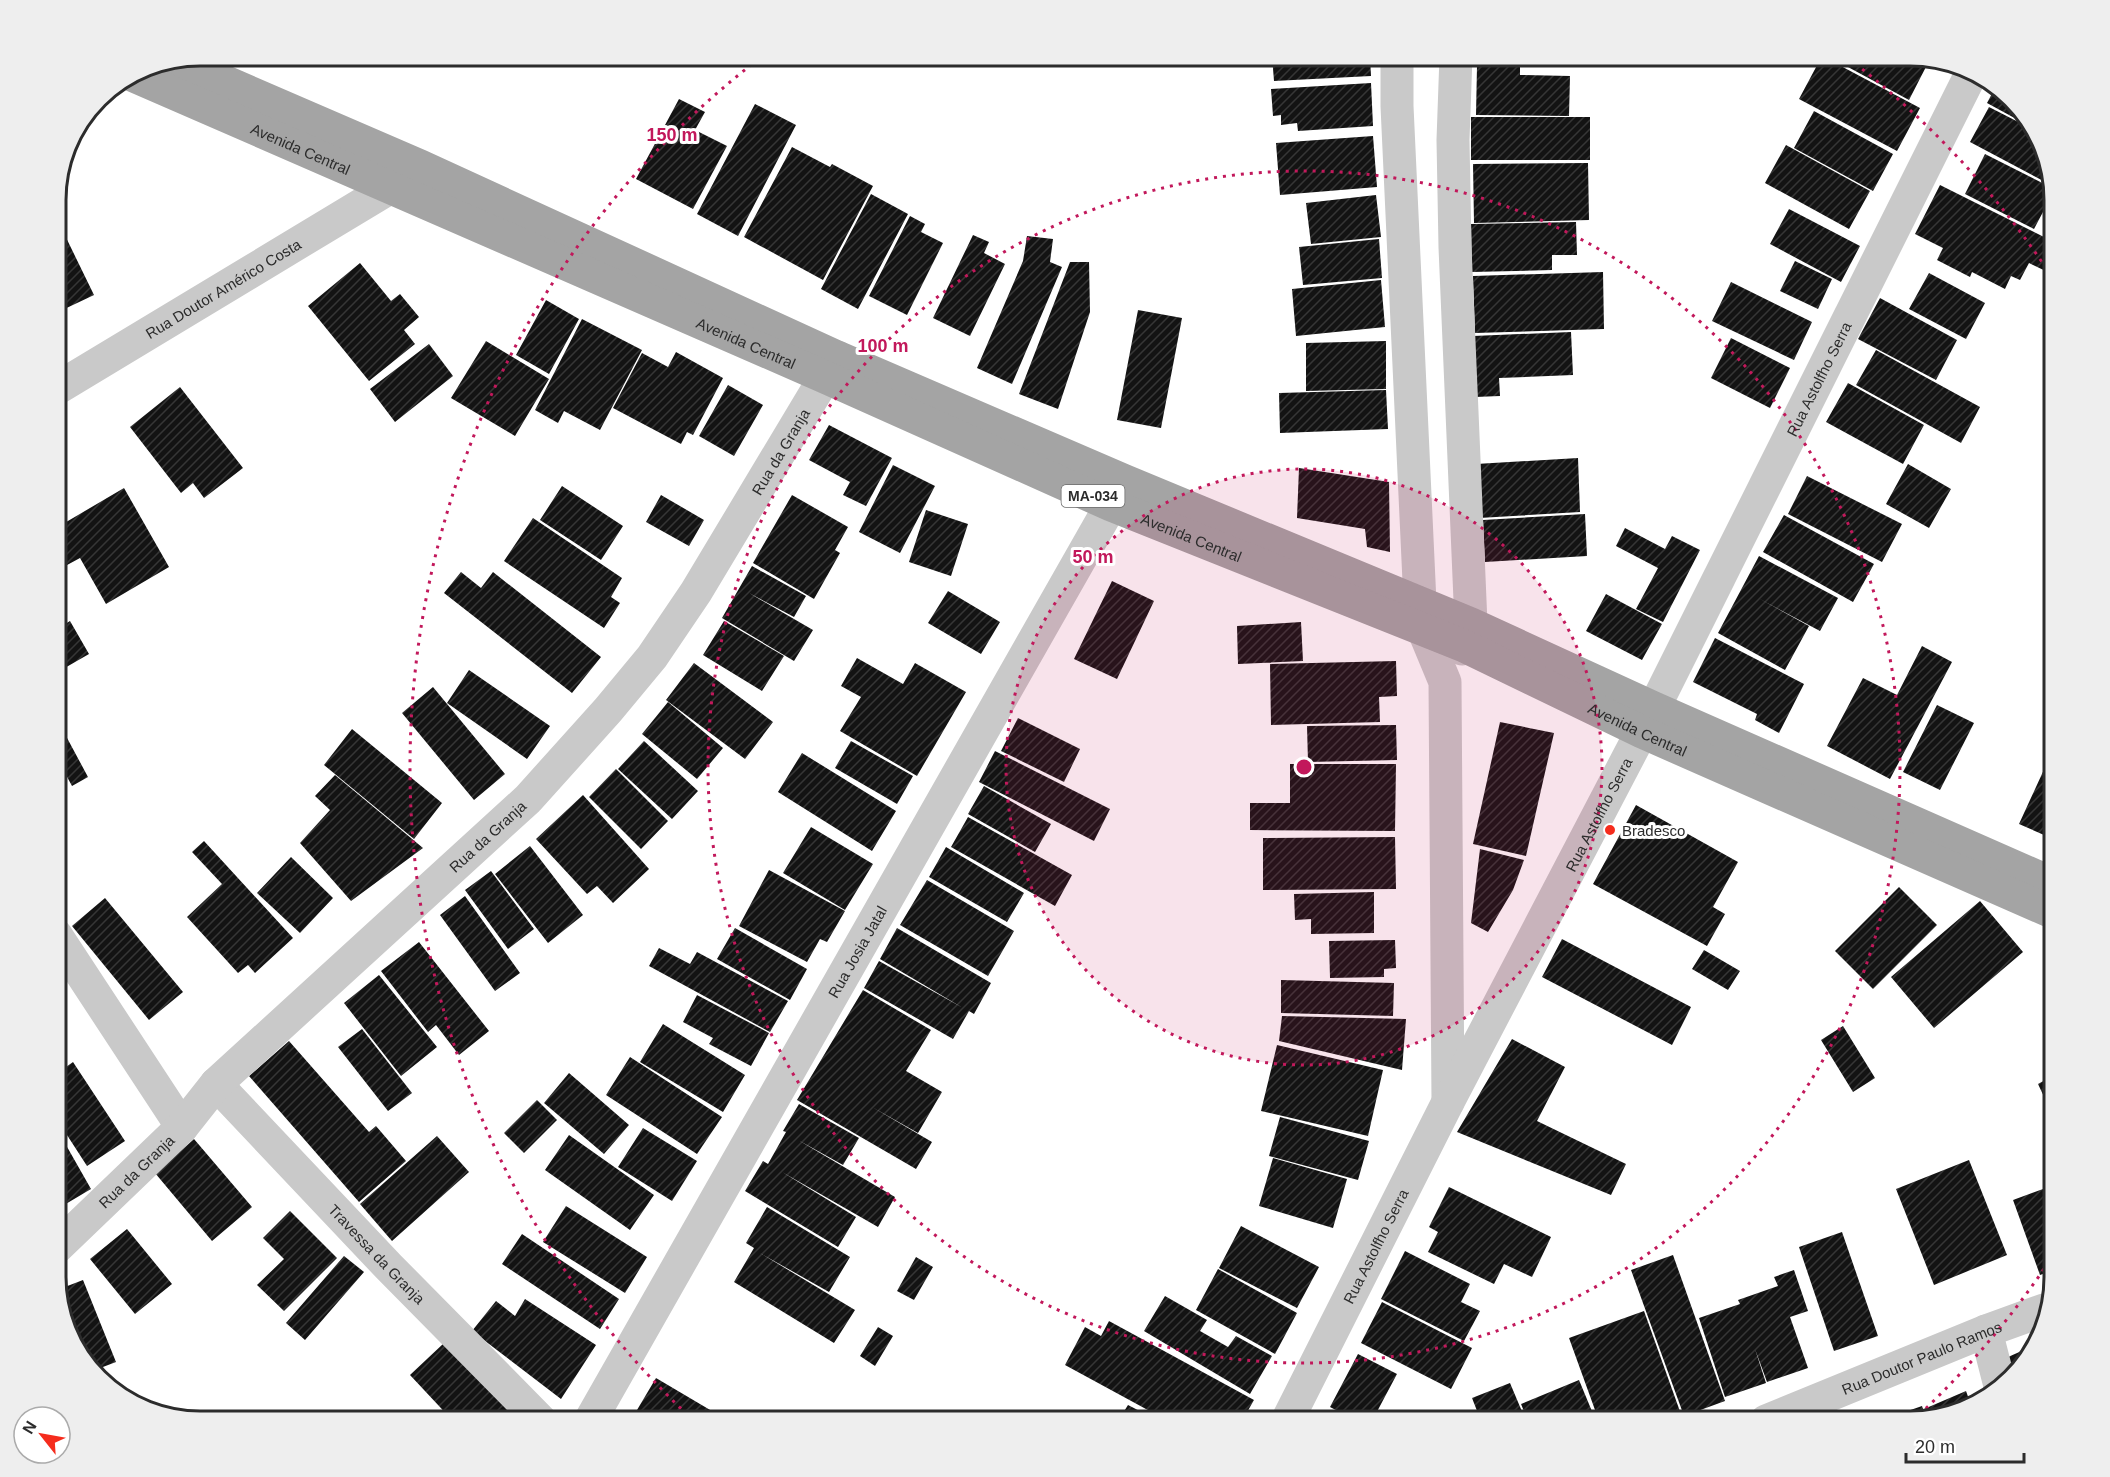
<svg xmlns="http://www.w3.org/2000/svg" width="2110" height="1477" viewBox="0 0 2110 1477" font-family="Arial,sans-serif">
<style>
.building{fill:url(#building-hatch)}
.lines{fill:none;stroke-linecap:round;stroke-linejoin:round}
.minor{stroke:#c9c9c9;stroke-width:33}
.tertiary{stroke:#c9c9c9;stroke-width:33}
.primary{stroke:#a4a4a4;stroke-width:33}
.ring{fill:none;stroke:#c2185b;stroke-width:3;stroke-dasharray:3 6}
.poi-dot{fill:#f52c1d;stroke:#fff;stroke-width:2}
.labels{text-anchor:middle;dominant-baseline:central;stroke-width:6;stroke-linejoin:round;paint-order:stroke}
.shield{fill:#fff;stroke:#6b6b6b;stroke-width:1.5}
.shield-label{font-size:14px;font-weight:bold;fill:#2c2c2c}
.street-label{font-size:15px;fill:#2c2c2c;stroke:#fff}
.poi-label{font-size:15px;fill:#2c2c2c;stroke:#fff;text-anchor:start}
.rim{fill:none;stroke:#2c2c2c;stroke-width:3}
.centre{fill:#c2185b;stroke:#fff;stroke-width:3}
.ring-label{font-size:18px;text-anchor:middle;font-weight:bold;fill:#c2185b;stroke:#fff;stroke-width:6;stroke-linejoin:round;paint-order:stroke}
</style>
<defs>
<pattern id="building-hatch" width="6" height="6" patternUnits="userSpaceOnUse" patternTransform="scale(1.5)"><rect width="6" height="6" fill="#131313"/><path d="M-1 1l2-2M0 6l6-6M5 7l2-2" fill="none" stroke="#363636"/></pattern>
</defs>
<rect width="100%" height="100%" fill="#fff"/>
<path class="building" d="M1272,56H1370L1371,76L1274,81Z
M1822,56L1920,108L1897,151L1799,99Z
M1837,56H1910L1929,61L1909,100L1835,60Z
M1477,66H1520V75L1570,76L1569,116L1476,115Z
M1371,83L1373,126L1298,131L1297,123L1281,125V115L1273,116L1271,89Z
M1996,86L2031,127L1987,103Z
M679,99L705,112L695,130L727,146L693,209L636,179Z
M755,104L796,125L738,236L697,214Z
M1989,107L2034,130L2039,136L2051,185L1970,142Z
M1814,111L1893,154L1873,191L1794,148Z
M1471,117H1590V160H1471Z
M1373,136L1377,187L1280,195L1276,143Z
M1786,145L1870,191L1849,229L1765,183Z
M792,147L830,167L832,164L873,186L823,280L744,237Z
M1985,154L2052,188L2053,193L2034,229L1965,194Z
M1588,163L1589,220L1474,223L1473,164Z
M1940,185L2054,242V275L2029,263L2020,280L2011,276L2005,289L1972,272L1970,277L1937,260L1943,248L1915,234Z
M871,194L908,214L858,309L821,289Z
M1376,195L1381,237L1311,244L1306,203Z
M1789,209L1860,246L1841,282L1770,244Z
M910,216L925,224L921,232L943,243L907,315L869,296Z
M56,217L94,295L56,313Z
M1576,222L1577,255H1552V270L1472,272L1471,224Z
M973,235L989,242L984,253L1005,264L970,336L933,318Z
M1027,236L1053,239L1050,262L1062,267L1012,384L977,368L1023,261Z
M1379,239L1382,278L1303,285L1299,247Z
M1795,261L1832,279L1818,309L1780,291Z
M1070,262H1089L1090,312L1058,409L1019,394Z
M360,263L391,301L400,294L419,317L404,330L415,344L369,381L308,306Z
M1603,272L1604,329L1475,333L1473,276Z
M1929,273L1985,303L1966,339L1909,309Z
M1381,280L1385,327L1296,336L1292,289Z
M1731,282L1812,322L1794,360L1712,321Z
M1880,298L1957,340L1936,380L1858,339Z
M546,300L579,319L549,374L516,355Z
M1138,310L1182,318L1161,428L1117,420Z
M582,319L642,350L600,430L564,411L558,423L535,410Z
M1571,332L1573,375L1499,378L1500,396L1475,397L1473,336Z
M1731,338L1790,368L1770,408L1711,378Z
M486,341L549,379L515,436L451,398Z
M1386,341V389L1306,391V343Z
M429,344L453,376L395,422L370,389Z
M1876,350L1980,407L1961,443L1856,385Z
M676,352L723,378L693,435L687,432L681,444L613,408L642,353L668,367Z
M1848,383L1924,425L1903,464L1826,422Z
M728,385L763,405L734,456L699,436Z
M180,387L243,468L204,498L193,483L181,493L130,427Z
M1386,390L1388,429L1280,433L1279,393Z
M829,425L892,458L866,506L843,495L850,482L809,460Z
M1578,458L1580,512L1479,518L1476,464Z
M1908,464L1951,489L1929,528L1886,504Z
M893,465L935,486L900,553L859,532Z
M1299,468L1389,482L1390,552L1367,547L1365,529L1297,518Z
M1807,476L1902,524L1882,562L1788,514Z
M562,486L623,526L601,560L540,520Z
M124,488L169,567L106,604L80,558L56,571V528Z
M661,495L704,520L689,546L646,522Z
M792,495L848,527L835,550L840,553L814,599L753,563Z
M926,510L968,524L951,576L909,562Z
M1585,514L1587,556L1485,562L1483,520Z
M1784,515L1874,564L1853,602L1763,552Z
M533,518L622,578L611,597L620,603L604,628L504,561Z
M1625,528L1665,549L1672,536L1700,550L1663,622L1636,609L1658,568L1616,546Z
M1759,556L1838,598L1820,631L1758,598L1809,626L1785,670L1718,633Z
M752,566L806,596L794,617L749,593L813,630L794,661L722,618Z
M461,572L481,588L493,572L601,657L572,693L444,593Z
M1112,581L1154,601L1117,679L1074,659Z
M948,591L1000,622L981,654L928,623Z
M1606,594L1662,624L1642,660L1586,631Z
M70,621L89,654L56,673V623L59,628Z
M724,621L784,656L762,691L703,655Z
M1301,622L1303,661L1238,664L1237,626Z
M1715,638L1804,684L1779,733L1755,720L1757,714L1693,682Z
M1922,646L1952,662L1890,779L1827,746L1863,678L1897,695Z
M857,658L903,684L915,663L966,692L917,776L840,731L861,697L841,686Z
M1396,661L1397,696L1379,697L1380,722L1271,725L1270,664Z
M694,663L773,722L745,759L666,700Z
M469,670L550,726L527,759L447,703Z
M433,687L505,774L474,800L402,713Z
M668,702L723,748L697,779L642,734Z
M1937,705L1974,723L1940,790L1903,772Z
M1018,718L1080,749L1064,782L1001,751Z
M1500,722L1554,733L1526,856L1473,844Z
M1396,725L1397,760L1308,762L1307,726Z
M352,729L442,803L414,839L324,765Z
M66,736L88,777L72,786L59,762L56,764V741Z
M644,741L698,791L672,819L618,769Z
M851,741L913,776L897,804L835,768Z
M995,751L1110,809L1094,841L979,782Z
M2052,752L2054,753V812L2044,835L2019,824Z
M802,753L896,811L872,851L778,792Z
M1290,764H1396L1395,831L1250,830V803H1290Z
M616,769L668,821L641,849L589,797Z
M335,775L423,848L351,901L300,843L330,810L315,796Z
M984,786L1051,824L1035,852L968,814Z
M583,795L649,869L613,903L597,886L587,894L536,839Z
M1636,805L1738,862L1713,907L1725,914L1707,946L1593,884Z
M968,817L1072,875L1055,906L951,847Z
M811,827L873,864L845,910L783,873Z
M1395,837L1396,889L1263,890V838Z
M204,841L293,938L255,973L248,965L238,973L187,917L222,884L192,852Z
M530,846L583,915L548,943L495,874Z
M946,847L1024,893L1007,922L929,877Z
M1480,849L1524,860L1513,890L1488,932L1471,923Z
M291,857L333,898L300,933L257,893Z
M769,870L845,911L827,942L820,939L807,962L739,926Z
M491,871L534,929L508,949L465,890Z
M927,880L1014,931L988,976L900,925Z
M1899,887L1937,925L1873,989L1835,951Z
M1374,892V933L1311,934V919L1295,920L1294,894Z
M465,896L520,973L495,991L440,915Z
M105,898L183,992L149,1020L72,926Z
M1980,901L2023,952L1934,1028L1891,977Z
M735,928L807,969L790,1000L717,959Z
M897,928L991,983L974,1014L969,1011L953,1039L864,988L879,961L963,1008L880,959Z
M1562,939L1691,1007L1672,1045L1542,977Z
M1395,940L1396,968L1384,969V977L1330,978L1329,941Z
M419,942L489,1031L459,1055L436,1025L428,1032L381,971Z
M659,948L690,964L697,952L788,1001L770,1032L649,966Z
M1704,950L1740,971L1728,990L1692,969Z
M379,975L437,1047L401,1076L344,1003Z
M1281,980L1394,983L1393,1016L1281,1013Z
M863,990L931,1030L906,1071L942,1092L918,1133L872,1107L932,1142L916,1169L797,1100Z
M697,995L769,1033L751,1066L709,1044L713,1038L683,1022Z
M1282,1016L1406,1019L1402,1070L1279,1041Z
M663,1024L745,1075L723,1112L640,1062Z
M1843,1026L1875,1078L1853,1092L1821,1040Z
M362,1029L412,1093L388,1111L338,1047Z
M1512,1039L1565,1067L1537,1121L1626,1164L1611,1195L1457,1132Z
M289,1041L369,1132L376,1126L406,1161L359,1202L249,1076Z
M1277,1045L1383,1070L1368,1136L1261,1111Z
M630,1057L722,1117L697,1154L606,1095Z
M73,1062L125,1141L87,1166L56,1118V1074Z
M569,1073L629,1125L604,1154L544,1103Z
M2054,1075V1118L2038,1084Z
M537,1100L557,1120L524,1153L504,1133Z
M799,1104L859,1138L843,1165L798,1140L895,1197L878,1227L782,1172L856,1217L838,1247L745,1191L763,1161L768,1164L786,1132L783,1131Z
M1280,1117L1369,1141L1358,1180L1269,1156Z
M643,1128L697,1161L672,1201L618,1167Z
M569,1135L654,1195L630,1230L545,1170Z
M437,1136L469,1172L392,1241L360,1204Z
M62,1138L91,1189L64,1205L56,1191V1141Z
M194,1139L252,1207L212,1241L155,1173Z
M1273,1158L1347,1179L1333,1228L1259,1206Z
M1969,1160L2007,1255L1934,1285L1896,1189Z
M2054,1185V1270L2040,1275L2013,1200Z
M1449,1187L1551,1237L1532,1277L1504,1264L1494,1284L1428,1252L1438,1232L1429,1227Z
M566,1206L647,1257L625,1293L543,1242Z
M767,1207L850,1257L829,1292L760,1253L855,1310L834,1343L734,1282L754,1248L746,1243Z
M290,1211L337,1258L284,1311L257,1285L284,1259L263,1238Z
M1241,1226L1319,1267L1297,1308L1219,1268Z
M127,1229L172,1284L135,1314L90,1259Z
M1842,1232L1878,1336L1834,1351L1799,1247Z
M522,1234L619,1299L600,1329L502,1264Z
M1405,1251L1470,1284L1461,1302L1480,1311L1464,1341L1381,1299Z
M1673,1255L1725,1401L1684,1416L1631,1270Z
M344,1256L364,1272L305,1340L286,1323Z
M916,1257L933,1267L914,1300L897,1291Z
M1218,1269L1297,1313L1275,1354L1196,1310Z
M1794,1270L1808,1311L1790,1317L1808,1368L1767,1382L1755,1349L1766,1383L1725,1397L1699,1318L1740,1304L1738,1300L1778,1286L1774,1277Z
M83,1280L116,1362L95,1370L75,1349L57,1290Z
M1165,1296L1207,1320L1200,1331L1228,1347L1236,1336L1272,1356L1250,1394L1144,1331Z
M525,1299L596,1345L561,1399L472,1331L496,1301L515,1316Z
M1382,1302L1472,1348L1451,1389L1361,1343Z
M1644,1311L1682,1417L1669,1421H1599L1569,1338Z
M1109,1321L1254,1400L1242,1421L1233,1417L1231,1421H1168L1065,1365L1085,1327L1101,1336Z
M878,1327L893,1336L875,1366L860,1356Z
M444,1343L518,1421H453L410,1375Z
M2033,1346L2030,1357L2014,1372L2008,1357Z
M1358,1354L1397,1374L1372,1421H1357L1330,1407Z
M656,1378L722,1417L720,1421H656L637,1410Z
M1579,1380L1596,1421H1528L1521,1404Z
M1510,1383L1526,1421H1481L1472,1398Z
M1966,1391L1971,1405L1927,1417L1924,1409Z
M1128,1405L1159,1421H1118Z
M1922,1406L1926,1417L1910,1421H1879Z"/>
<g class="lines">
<g class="minor">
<path d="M1397,56V106L1420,603L1423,629L1445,682L1448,1102"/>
<path d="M1456,56L1453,140L1455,247L1471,624L1462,649"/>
<path id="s1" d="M56,389L391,187"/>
<path id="s2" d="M1654,708L1971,74"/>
<path d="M56,935L182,1127"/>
<path id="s3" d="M216,1084L389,1267L541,1421"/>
<path id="s4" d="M56,1248L182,1127L216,1084L528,799L608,710L652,657L696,592L837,357"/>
<path d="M1986,1331L2000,1386"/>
<path id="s5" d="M590,1421L1124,482"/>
<path id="s6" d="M1766,1421L1986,1331L2044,1310"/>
</g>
<path class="tertiary" id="s7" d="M1287,1421L1448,1102L1654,708"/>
<g class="primary">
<path d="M175,60L420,166L837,357L1125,481L1471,624L1654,708L2054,884"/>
<path id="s8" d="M132,75L825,377L1111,505L1464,646L1642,732L2054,913"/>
</g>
</g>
<circle cx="1304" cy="767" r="298" fill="#c2185b" fill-opacity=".12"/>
<g class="ring">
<circle cx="1304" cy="767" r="298"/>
<circle cx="1304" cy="767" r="596"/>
<path d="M2054 1254A894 894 0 0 1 1919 1415M694 1421A894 894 0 0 1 760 58M1848 58A894 894 0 0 1 2054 280"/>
</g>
<circle class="poi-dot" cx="1610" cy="830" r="6"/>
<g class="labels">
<rect class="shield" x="1061.5" y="485" width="63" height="22" rx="4.5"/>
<g class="shield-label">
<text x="1093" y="496">MA-034</text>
</g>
<g class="street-label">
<text stroke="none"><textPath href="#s8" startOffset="184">Avenida Central</textPath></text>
<text stroke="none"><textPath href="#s1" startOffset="195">Rua Doutor Américo Costa</textPath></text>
<text stroke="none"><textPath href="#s8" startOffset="670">Avenida Central</textPath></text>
<text stroke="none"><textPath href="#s2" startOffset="368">Rua Astolfho Serra</textPath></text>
<text stroke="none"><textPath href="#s4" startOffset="1083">Rua da Granja</textPath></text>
<text stroke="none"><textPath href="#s8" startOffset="1156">Avenida Central</textPath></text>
<text stroke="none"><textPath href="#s8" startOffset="1642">Avenida Central</textPath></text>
<text stroke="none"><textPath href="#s7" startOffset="682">Rua Astolfho Serra</textPath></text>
<text stroke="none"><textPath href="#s4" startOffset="597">Rua da Granja</textPath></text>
<text stroke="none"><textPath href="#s5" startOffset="540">Rua Josia Jatal</textPath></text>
<text stroke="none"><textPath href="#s4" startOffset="111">Rua da Granja</textPath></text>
<text stroke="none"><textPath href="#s7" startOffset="196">Rua Astolfho Serra</textPath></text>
<text stroke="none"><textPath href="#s3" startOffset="234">Travessa da Granja</textPath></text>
<text stroke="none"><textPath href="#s6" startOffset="168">Rua Doutor Paulo Ramos</textPath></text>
</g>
<g class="poi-label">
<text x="1622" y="830">Bradesco</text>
</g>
</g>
<path d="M0 0H2110V1477H0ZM200 66H1910A134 134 0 0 1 2044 200V1277A134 134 0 0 1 1910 1411H200A134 134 0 0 1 66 1277V200A134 134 0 0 1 200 66Z" fill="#eee" fill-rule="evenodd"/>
<path class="rim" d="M200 66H1910A134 134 0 0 1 2044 200V1277A134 134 0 0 1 1910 1411H200A134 134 0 0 1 66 1277V200A134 134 0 0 1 200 66Z"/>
<circle cx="1304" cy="767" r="9" class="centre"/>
<g class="ring-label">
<text x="672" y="141">150 m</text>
<text x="883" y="352">100 m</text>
<text x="1093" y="563">50 m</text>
</g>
<g transform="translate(42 1435) rotate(301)"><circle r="28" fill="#ffffff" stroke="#ababab" stroke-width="1.5"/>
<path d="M0-4.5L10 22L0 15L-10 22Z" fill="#f52c1d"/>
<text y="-9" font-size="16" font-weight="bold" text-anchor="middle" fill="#2c2c2c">N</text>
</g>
<path d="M1906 1453v9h118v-9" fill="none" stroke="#2c2c2c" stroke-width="3"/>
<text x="1915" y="1453" font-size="18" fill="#2c2c2c" stroke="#ffffff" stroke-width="4.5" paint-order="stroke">20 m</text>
</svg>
